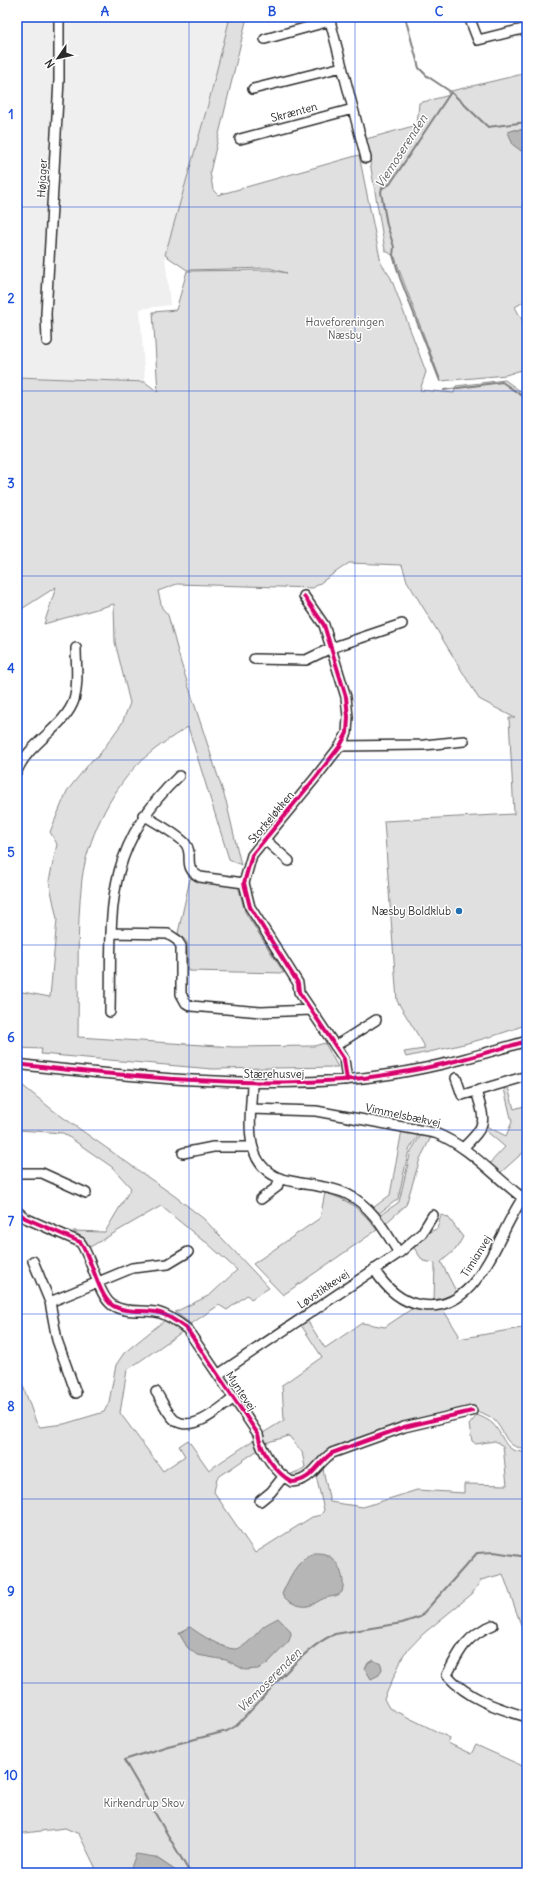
<svg xmlns="http://www.w3.org/2000/svg" width="544" height="1890" viewBox="0 0 544 1890" font-family="Delius,sans-serif">
<style>
.built{fill:#efefef}
.green{fill:#e0e0e0;stroke:#868686}
.water{fill:#b6b6b6;stroke:#7e7e7e}
.lines{fill:none;stroke-linecap:round;stroke-linejoin:round}
.stream{stroke:#7e7e7e;stroke-width:2}
.minor-casing{stroke:#2b2b2b;stroke-width:12}
.minor{stroke:#fff;stroke-width:9}
.cycleway-casing{stroke:#fff;stroke-width:6}
.cycleway{stroke:#d6006c;stroke-width:4}
.grid{fill:none;stroke:#1d4ed8;stroke-width:1;stroke-opacity:0.55}
.poi-dot{fill:#1f6fb2;stroke:#fff;stroke-width:1.5}
.labels{text-anchor:middle;dominant-baseline:central;stroke-width:3;stroke-linejoin:round;paint-order:stroke}
.street-label{font-size:11px;fill:#2b2b2b;stroke:#fff}
.park-label{font-size:11px;fill:#585858;stroke:#fff}
.poi-label{font-size:11px;fill:#2b2b2b;stroke:#fff;text-anchor:end}
.water-label{font-size:12px;font-style:italic;fill:#5c5c5c;stroke:#fff}
.neatline{fill:none;stroke:#1d4ed8;stroke-width:1.5}
.grid-label{font-size:13px;text-anchor:middle;font-weight:bold;fill:#1d4ed8}
</style>
<rect width="100%" height="100%" fill="#fff"/>
<filter id="ink" filterUnits="userSpaceOnUse"><feTurbulence type="fractalNoise" baseFrequency=".025" numOctaves="2"/><feDisplacementMap in="SourceGraphic" scale="8" xChannelSelector="R" yChannelSelector="G"/><feConvolveMatrix kernelMatrix="1 2 1 2 8 2 1 2 1" color-interpolation-filters="sRGB"/></filter>
<g filter="url(#ink)">
<path class="built" d="M17,17H232L165,256L170,305L140,309L145,382L17,377Z"/>
<path class="green" d="M230,17H247L210,172L213,190L218,195L359,155L381,263L391,278L426,372L420,390L454,393L456,386L505,380L527,396V1024C488,1040 447,1048 406,1057L404,1052L424,1049V1045L397,1001L384,821L514,814L509,718H515L479,699L407,581L402,565L349,563L313,588L177,584L158,591L162,608L168,615L181,663L226,801L241,865L229,859L188,727C170,738 152,750 137,765C110,793 87,840 82,879C76,931 79,985 78,1037L234,1047L314,1046L325,1043L338,1067L212,1069L41,1054L42,1049L17,1048V991L50,997L57,919L49,881L57,844L50,832L67,791L92,760L97,758L122,723L130,703L115,642L114,604L44,624L56,587L17,612V377L145,382L158,392L153,312L176,310L187,271L269,270L287,273L269,268L187,270L165,255L209,101Z
M527,73V130H514L520,150L527,155V300L515,307L527,329V368L506,375L441,381L400,272L395,257L385,250L366,139L417,125L419,103L450,95L447,92Z
M192,878L198,881L235,884L239,889L245,912L284,973L188,971L187,942L178,933L190,879Z
M17,1081L54,1111L176,1197L204,1219L269,1288L251,1299L247,1295L227,1310L219,1305L191,1324L175,1312L210,1295L237,1270L206,1242L202,1240L161,1206L90,1247L85,1239L73,1231L105,1232L131,1188L112,1167L63,1133L18,1130Z
M508,1087L514,1109L527,1105V1149L499,1174L488,1165L505,1147L485,1130L486,1126L506,1136L512,1122L504,1089Z
M402,1130L420,1133L409,1150L398,1199L378,1214L373,1208L390,1195Z
M422,1133L431,1137L420,1159L406,1205L386,1223L379,1216L399,1202L411,1151Z
M325,1193C348,1199 363,1211 377,1230L283,1295L253,1264L320,1218Z
M441,1215L448,1217L463,1237L456,1249L441,1262L457,1293L444,1301L434,1302L435,1263L423,1261L414,1248L426,1233L437,1229Z
M413,1308L424,1310L442,1308L459,1335L458,1339L527,1327V1448C504,1449 507,1433 494,1420C488,1414 479,1412 471,1410L324,1454L304,1475L296,1477L289,1475L301,1470L305,1467L302,1452L289,1436L265,1443L263,1433L284,1420L282,1385L322,1357L301,1325L307,1320L325,1348L362,1323L385,1327Z
M165,1320L174,1324L182,1332L127,1370L120,1413L163,1471L185,1456L179,1446L188,1440L209,1470L255,1439L258,1450L217,1478L214,1492L255,1553L312,1517L321,1515L324,1510L316,1476L320,1467L323,1469L330,1502L363,1507L417,1490L464,1493V1484L507,1485L503,1446L495,1441L476,1444L472,1441L469,1425L477,1415C482,1417 489,1420 493,1424C506,1438 503,1453 527,1452V1642L503,1574L481,1580L472,1594L423,1634L404,1654L384,1699L389,1708L450,1738L448,1743L471,1754L476,1745L527,1768V1873H179L155,1857L131,1869L129,1873H98L79,1834L65,1828L17,1834V1369L36,1422L40,1427L64,1424L104,1412L109,1402L116,1365L124,1353Z"/>
<path class="water" d="M514,130H527V155L513,145L508,132Z
M314,1553C318,1553 324,1553 327,1555C339,1560 346,1580 342,1592C337,1597 332,1596 325,1598C319,1600 314,1605 308,1606C300,1608 285,1601 282,1594C290,1577 296,1561 314,1553Z
M278,1618L290,1630L291,1634L289,1641L267,1664L258,1669L245,1670L226,1660L197,1655L187,1647L179,1633L190,1627C199,1634 223,1649 235,1649C245,1649 257,1632 264,1626C268,1623 273,1621 278,1618Z
M373,1660L381,1664L382,1669L379,1675L371,1679L365,1669L368,1663Z
M136,1854L155,1857L179,1873H129Z"/>
<g class="lines">
<path class="stream" d="M405,17L419,68L427,76L451,92L390,184L382,188L381,192L387,225L394,247L393,255L400,278L440,381
M451,92L488,127L527,122
M444,390L502,382L527,399
M190,1873L124,1760L168,1746L227,1731L236,1726C262,1701 302,1647 335,1634L402,1623L420,1617L477,1553L494,1552L527,1557"/>
<defs>
<path id="minor" d="M329,17L366,158
M469,17L478,40L527,28
M265,39L330,21
M253,89L342,67
M240,139L353,109
M47,341L46,314L59,80V17
M304,596L324,625L346,697L348,717L347,733L340,746L316,777L252,855L244,883L250,907L298,983L299,992L344,1059L347,1080
M254,659L306,660L331,648L402,624
M340,746L424,745L464,741
M17,771C29,742 65,727 74,700C79,683 76,665 76,648
M143,815C156,823 174,832 185,843C195,855 181,867 200,877L244,883
M264,839L289,861
M112,933L168,934L177,940L181,946V994L186,1003L191,1006L261,1012L311,1010
M110,1012C112,914 101,850 179,776
M335,1046L376,1020
M17,1064C69,1071 122,1075 174,1079C247,1083 319,1086 392,1074C438,1067 483,1054 527,1041
M456,1078L462,1095L476,1091
M252,1084C251,1117 241,1162 279,1178C286,1181 294,1181 300,1183C316,1186 333,1187 347,1194C372,1206 385,1231 399,1253
M251,1109L316,1111L435,1133C471,1147 496,1179 527,1201
M463,1148C487,1124 486,1123 476,1091L527,1076
M183,1153L213,1147H251
M17,1173H42L86,1193
M261,1199L277,1187L280,1178
M17,1211L25,1218L80,1242C92,1258 98,1295 112,1305C125,1314 146,1309 160,1313C170,1316 179,1323 187,1329L258,1434C261,1452 276,1473 292,1482C312,1481 317,1463 332,1453L404,1427L472,1411
M33,1261L50,1302L57,1340L76,1393
M374,1269C385,1287 399,1302 421,1305C481,1315 498,1228 527,1192
M50,1302L132,1268L168,1264L188,1252
M219,1374L399,1253L422,1233L433,1215
M156,1392C162,1400 168,1416 176,1421C195,1432 220,1408 234,1398
M260,1501L271,1492L283,1477
M493,1625C467,1635 459,1651 447,1675C468,1699 497,1708 527,1717"/>
</defs>
<use href="#minor" class="minor-casing"/>
<use href="#minor" class="minor"/>
<defs>
<path id="cycleway" d="M304,596L324,625L346,697L348,717L347,733L340,746L316,777L252,855L244,883L250,907L298,983L299,992L344,1059L347,1080
M17,1064C69,1071 122,1075 174,1079C247,1083 319,1086 392,1074C438,1067 483,1054 527,1041
M17,1211L25,1218L80,1242C92,1258 98,1295 112,1305C125,1314 146,1309 160,1313C170,1316 179,1323 187,1329L258,1434C261,1452 276,1473 292,1482C312,1481 317,1463 332,1453L404,1427L472,1411"/>
</defs>
<use href="#cycleway" class="cycleway-casing"/>
<use href="#cycleway" class="cycleway"/>
</g>
</g>
<path class="grid" d="M189,17V1873M355,17V1873M17,207H527M17,391H527M17,576H527M17,760H527M17,945H527M17,1130H527M17,1314H527M17,1499H527M17,1683H527"/>
<circle class="poi-dot" cx="459" cy="911" r="4"/>
<g class="labels">
<g class="street-label">
<text transform="translate(294 112) rotate(-15)">Skrænten</text>
<text transform="translate(42 178) rotate(-87)">Højager</text>
<text transform="translate(271 817) rotate(-50)">Storkeløkken</text>
<text x="274" y="1074">Stærehusvej</text>
<text transform="translate(403 1115) rotate(12)">Vimmelsbækvej</text>
<text transform="translate(476 1256) rotate(-58)">Timianvej</text>
<text transform="translate(323 1289) rotate(-34)">Løvstikkevej</text>
<text transform="translate(241 1391) rotate(57)">Myntevej</text>
</g>
<g class="park-label">
<text x="345" y="322">Haveforeningen<tspan x="345" dy="13">Næsby</tspan></text>
<text x="144" y="1803">Kirkendrup Skov</text>
</g>
<g class="poi-label">
<text x="451" y="911">Næsby Boldklub</text>
</g>
<g class="water-label">
<text transform="translate(401 151) rotate(-57)">Viemoserenden</text>
<text transform="translate(269 1680) rotate(-45)">Viemoserenden</text>
</g>
</g>
<rect width="544" height="1890" fill="none" stroke="#fff" stroke-width="44"/>
<g transform="translate(58 58) rotate(236)" stroke="#ffffff" stroke-width="3" paint-order="stroke">
<path d="M0-3L7 15L0 10L-7 15Z" fill="#2b2b2b"/>
<text y="-6" font-size="11" font-weight="bold" text-anchor="middle" fill="#2b2b2b">N</text>
</g>
<rect x="22" y="22" width="500" height="1846" class="neatline"/>
<g class="grid-label">
<text x="105" y="16">A</text>
<text x="272" y="16">B</text>
<text x="439" y="16">C</text>
<text x="11" y="119">1</text>
<text x="11" y="303">2</text>
<text x="11" y="488">3</text>
<text x="11" y="673">4</text>
<text x="11" y="857">5</text>
<text x="11" y="1042">6</text>
<text x="11" y="1226">7</text>
<text x="11" y="1411">8</text>
<text x="11" y="1596">9</text>
<text x="11" y="1780">10</text>
</g>
</svg>
